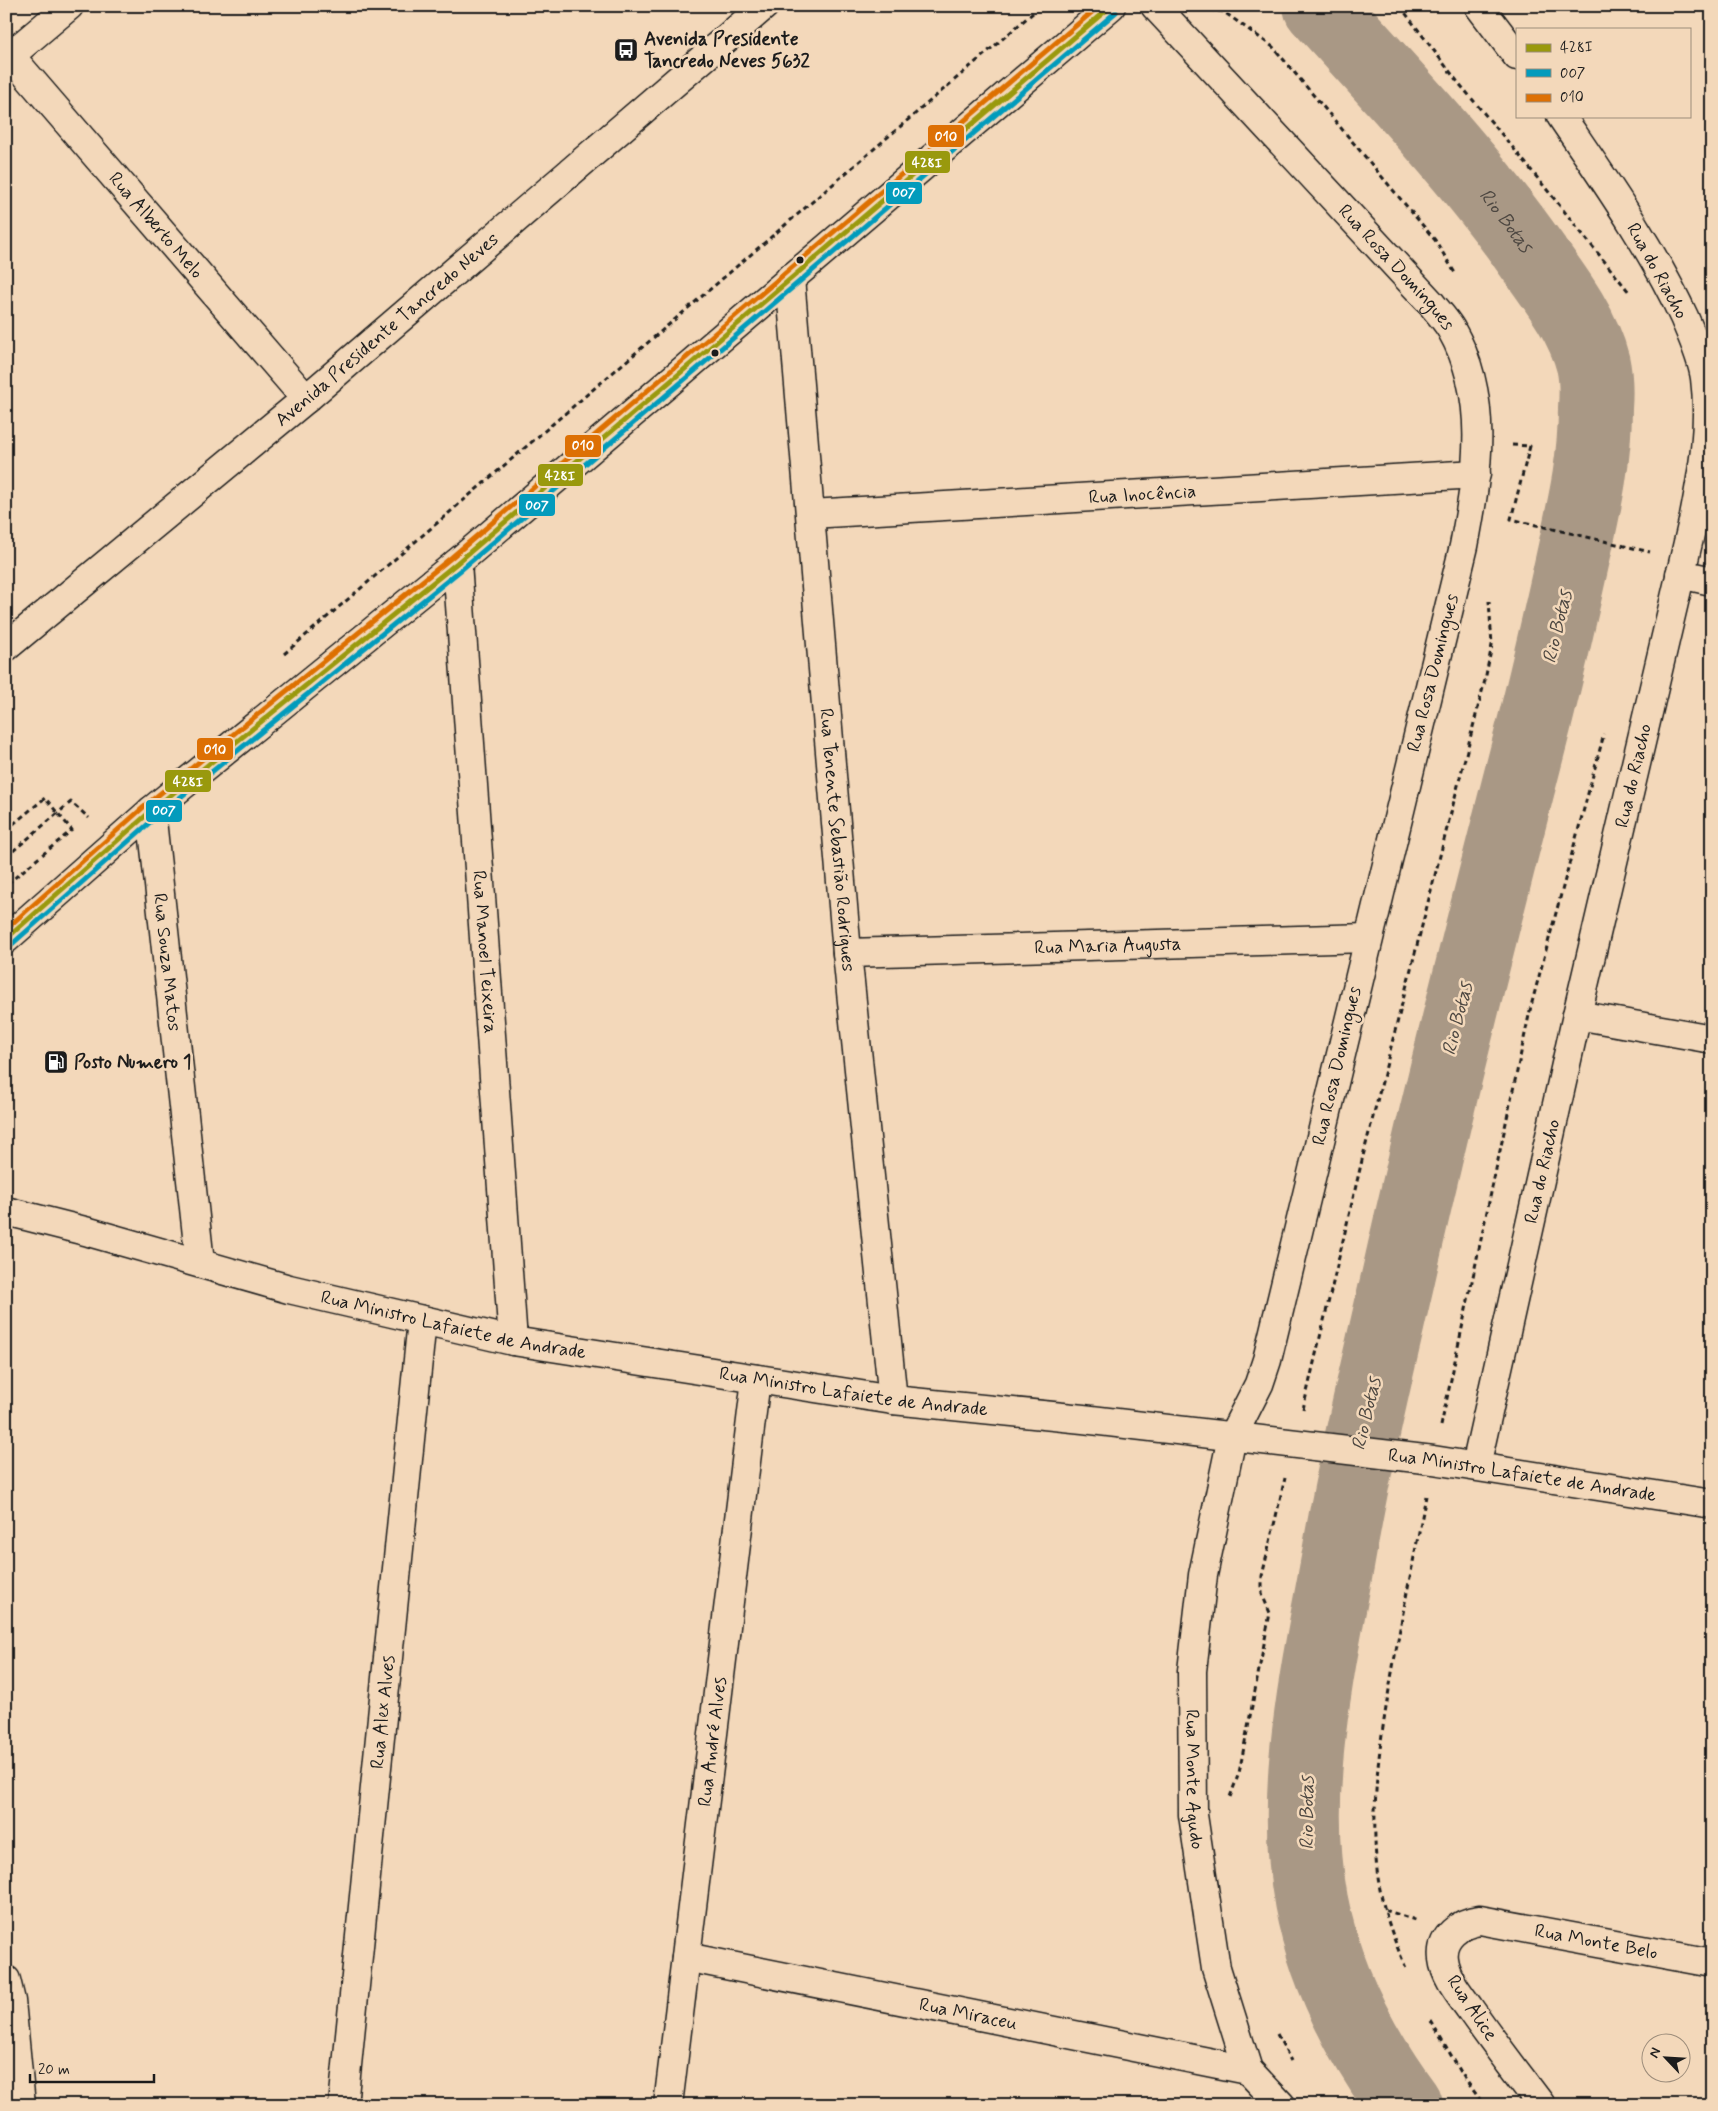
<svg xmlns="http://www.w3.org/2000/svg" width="1718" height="2111" viewBox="0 0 1718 2111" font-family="Mynerve,sans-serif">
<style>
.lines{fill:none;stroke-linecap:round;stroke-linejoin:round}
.river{stroke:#a99885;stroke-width:74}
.street-casing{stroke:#1c1c1c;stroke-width:31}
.secondary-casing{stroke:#1c1c1c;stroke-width:31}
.path{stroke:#1c1c1c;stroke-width:3;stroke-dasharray:5 4;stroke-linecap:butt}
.street{stroke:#f3d8ba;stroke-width:28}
.secondary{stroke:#f3d8ba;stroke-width:28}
.path-bridge{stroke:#1c1c1c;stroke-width:3;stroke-dasharray:5 4;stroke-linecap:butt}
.bus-1-casing{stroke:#f3d8ba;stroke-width:9}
.bus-2-casing{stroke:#f3d8ba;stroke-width:9}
.bus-3-casing{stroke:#f3d8ba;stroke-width:9}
.bus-1{stroke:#99990d;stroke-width:5}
.bus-2{stroke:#039bbc;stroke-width:5}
.bus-3{stroke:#dd7004;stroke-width:5}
.bus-dot{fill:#1c1c1c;stroke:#f3d8ba;stroke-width:2}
.labels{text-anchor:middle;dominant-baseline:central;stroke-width:5;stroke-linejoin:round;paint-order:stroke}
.poi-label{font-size:19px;font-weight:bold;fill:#1c1c1c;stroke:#f3d8ba;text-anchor:start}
.street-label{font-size:19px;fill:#1c1c1c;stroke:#f3d8ba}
.water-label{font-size:20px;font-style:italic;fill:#4d4741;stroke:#f3d8ba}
.line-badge{stroke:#f3d8ba;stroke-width:2}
.badge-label{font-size:14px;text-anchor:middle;font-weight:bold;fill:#fff}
</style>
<rect width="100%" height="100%" fill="#f3d8ba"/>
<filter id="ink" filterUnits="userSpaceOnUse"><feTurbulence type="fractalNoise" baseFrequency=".02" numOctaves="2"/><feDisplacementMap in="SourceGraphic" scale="10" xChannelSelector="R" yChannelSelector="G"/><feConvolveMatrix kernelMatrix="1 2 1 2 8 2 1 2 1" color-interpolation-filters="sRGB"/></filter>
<g filter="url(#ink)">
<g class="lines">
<path class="river" id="s1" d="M1320,6C1393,87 1469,166 1532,256C1555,288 1583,324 1593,364C1596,378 1596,394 1595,408C1595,460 1585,503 1574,553C1561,612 1548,671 1533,729C1486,912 1439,1094 1398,1278C1377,1370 1355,1461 1339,1554C1319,1667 1290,1786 1311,1901C1325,1975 1361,2045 1405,2105"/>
<defs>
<g id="street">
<path id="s2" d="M1155,6L1430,302C1437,311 1445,319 1451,329C1490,397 1478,472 1464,546L1267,1360L1259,1384L1232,1437L1203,1575L1192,1671L1193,1815L1216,1968L1248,2070L1281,2105"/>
<path d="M1479,6L1517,56"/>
<path d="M6,59L69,6"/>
<path id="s3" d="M790,278L847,953L893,1400"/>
<path id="s4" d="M811,514L1476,474"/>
<path id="s5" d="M457,563L513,1341"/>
<path d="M1680,574L1712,581"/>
<path id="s6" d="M151,811L200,1263"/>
<path id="s7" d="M847,953L1368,938"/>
<path d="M1577,1015L1712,1039"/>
<path id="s8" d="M1476,1466L1577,1015L1694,517C1703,471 1711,425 1705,378C1702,357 1692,336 1684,317C1651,246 1605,181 1561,116"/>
<path id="s9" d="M686,1957L1248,2070"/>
<path d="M6,1980L11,2001L21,2105"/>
<path id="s10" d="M343,2105L422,1320"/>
<path id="s11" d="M668,2105L756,1379"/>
<path id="s12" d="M1541,2105C1517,2073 1493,2042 1470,2009C1460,1995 1445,1977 1443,1959C1440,1937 1460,1922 1480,1920L1712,1963"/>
</g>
<g id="secondary">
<path id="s13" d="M6,51L306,399"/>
<path id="s14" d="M6,647L306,399L764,6"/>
<path d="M6,939L151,811L457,563L1111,6"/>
<path id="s15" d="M6,1211L89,1232L289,1289L513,1341L893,1400L1083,1419L1433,1460L1712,1504"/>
</g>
</defs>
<use href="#street" class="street-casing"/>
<use href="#secondary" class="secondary-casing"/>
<path class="path" d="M1400,6L1457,81L1519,155L1629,292
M1209,10L1224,12L1273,47L1435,240L1455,273
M1512,445L1530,446L1511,519L1650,552
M284,654L1041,6
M6,857L71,802L89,818
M1303,1409L1363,1156L1485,680L1492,645L1489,601
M1441,1426L1531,1006L1604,734
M1230,1797L1239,1773L1270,1613L1262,1594V1576L1285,1478
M1385,1910L1418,1921
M1406,1968C1392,1936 1381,1905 1377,1870C1370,1802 1381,1734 1393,1667C1403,1610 1415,1553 1426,1496
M1431,2021L1465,2079L1484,2105
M1277,2034L1291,2061"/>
<use href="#street" class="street"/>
<use href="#secondary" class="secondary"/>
<path class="path-bridge" d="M6,830L45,798L72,830L6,885"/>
<defs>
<path id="bus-1" d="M6,939L151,811L457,563L1111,6"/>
<path id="bus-2" d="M11,945L156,817L462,569L1116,12"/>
<path id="bus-3" d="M6,929L146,805L452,557L1099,6"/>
</defs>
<use href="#bus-1" class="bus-1-casing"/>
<use href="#bus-2" class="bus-2-casing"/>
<use href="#bus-3" class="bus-3-casing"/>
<use href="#bus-1" class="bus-1"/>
<use href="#bus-2" class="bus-2"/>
<use href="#bus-3" class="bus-3"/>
</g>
</g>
<defs>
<symbol id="bus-square" viewBox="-11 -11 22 22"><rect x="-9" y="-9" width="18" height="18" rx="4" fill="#1c1c1c" stroke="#f3d8ba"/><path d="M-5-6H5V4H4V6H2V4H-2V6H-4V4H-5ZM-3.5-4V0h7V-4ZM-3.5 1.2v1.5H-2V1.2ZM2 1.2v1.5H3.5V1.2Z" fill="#fff"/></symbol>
<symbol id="fuel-square" viewBox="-11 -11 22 22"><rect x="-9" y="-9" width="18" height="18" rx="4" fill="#1c1c1c" stroke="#f3d8ba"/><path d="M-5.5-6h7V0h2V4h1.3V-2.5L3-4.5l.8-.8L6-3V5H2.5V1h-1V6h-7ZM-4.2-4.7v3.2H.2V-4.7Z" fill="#fff"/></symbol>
</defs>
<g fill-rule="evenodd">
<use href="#bus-square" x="612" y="36" width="28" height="28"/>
<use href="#fuel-square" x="42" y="1048" width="28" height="28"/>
</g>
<g class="bus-dot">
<circle cx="800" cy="260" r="4.5"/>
<circle cx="715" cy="353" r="4.5"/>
</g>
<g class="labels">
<g class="poi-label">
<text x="644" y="39">Avenida Presidente<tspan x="644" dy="22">Tancredo Neves 5632</tspan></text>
<text x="74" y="1062">Posto Numero 1</text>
</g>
<g class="street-label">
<text stroke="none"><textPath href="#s13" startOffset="230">Rua Alberto Melo</textPath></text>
<text stroke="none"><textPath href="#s2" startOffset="356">Rua Rosa Domingues</textPath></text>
<text transform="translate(1657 271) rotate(61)">Rua do Riacho</text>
<text stroke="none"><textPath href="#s14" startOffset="496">Avenida Presidente Tancredo Neves</textPath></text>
<text stroke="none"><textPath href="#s4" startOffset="332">Rua Inocência</textPath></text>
<text transform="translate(1433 673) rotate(-76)">Rua Rosa Domingues</text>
<text stroke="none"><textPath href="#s8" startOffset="708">Rua do Riacho</textPath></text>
<text stroke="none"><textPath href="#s3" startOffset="564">Rua Tenente Sebastião Rodrigues</textPath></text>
<text stroke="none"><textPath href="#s7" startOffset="261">Rua Maria Augusta</textPath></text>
<text stroke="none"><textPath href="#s5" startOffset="390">Rua Manoel Teixeira</textPath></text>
<text stroke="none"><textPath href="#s6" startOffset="152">Rua Souza Matos</textPath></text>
<text transform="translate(1337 1066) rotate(-77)">Rua Rosa Domingues</text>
<text stroke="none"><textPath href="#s8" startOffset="302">Rua do Riacho</textPath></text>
<text stroke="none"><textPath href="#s15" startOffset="462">Rua Ministro Lafaiete de Andrade</textPath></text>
<text stroke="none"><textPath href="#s15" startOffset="868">Rua Ministro Lafaiete de Andrade</textPath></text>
<text stroke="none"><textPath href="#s15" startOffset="1542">Rua Ministro Lafaiete de Andrade</textPath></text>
<text stroke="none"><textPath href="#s10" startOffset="395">Rua Alex Alves</textPath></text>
<text stroke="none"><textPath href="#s11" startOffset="366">Rua André Alves</textPath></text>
<text stroke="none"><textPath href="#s2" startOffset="1929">Rua Monte Agudo</textPath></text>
<text stroke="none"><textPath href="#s12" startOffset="355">Rua Monte Belo</textPath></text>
<text transform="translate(1472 2008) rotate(56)">Rua Alice</text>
<text stroke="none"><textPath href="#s9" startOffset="288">Rua Miraceu</textPath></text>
</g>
<g class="water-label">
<text stroke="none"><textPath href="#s1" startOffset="284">Rio Botas</textPath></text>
<text transform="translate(1558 627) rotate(-77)">Rio Botas</text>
<text transform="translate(1458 1019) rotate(-76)">Rio Botas</text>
<text transform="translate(1367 1414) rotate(-77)">Rio Botas</text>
<text transform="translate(1307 1813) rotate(-90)">Rio Botas</text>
</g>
</g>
<g class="line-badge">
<rect x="927" y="124" width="38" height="24" rx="5" fill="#dd7004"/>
<rect x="904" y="150" width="47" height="24" rx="5" fill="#99990d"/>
<rect x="885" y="181" width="38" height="24" rx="5" fill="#039bbc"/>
<rect x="564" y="434" width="38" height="24" rx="5" fill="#dd7004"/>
<rect x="537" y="463" width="47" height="24" rx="5" fill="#99990d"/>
<rect x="518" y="493" width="38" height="24" rx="5" fill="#039bbc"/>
<rect x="196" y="737" width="38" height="24" rx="5" fill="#dd7004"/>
<rect x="164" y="769" width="48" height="24" rx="5" fill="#99990d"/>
<rect x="145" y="799" width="38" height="24" rx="5" fill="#039bbc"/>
</g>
<g class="badge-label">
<text x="946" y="141">010</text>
<text x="927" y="167">428I</text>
<text x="904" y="197">007</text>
<text x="583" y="450">010</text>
<text x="560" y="480">428I</text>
<text x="537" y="510">007</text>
<text x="215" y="754">010</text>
<text x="188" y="786">428I</text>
<text x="164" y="815">007</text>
</g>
<rect width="1718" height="2111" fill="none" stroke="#f3d8ba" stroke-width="25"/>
<rect x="12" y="12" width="1693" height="2086" fill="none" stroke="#1c1c1c" stroke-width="2" filter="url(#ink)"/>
<rect x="1516" y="28" width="175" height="90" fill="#f3d8ba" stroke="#9d8d7b"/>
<rect x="1526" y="44" width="25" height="8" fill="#99990d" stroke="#9d8d7b"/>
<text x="1560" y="52" font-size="15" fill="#1c1c1c">428I</text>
<rect x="1526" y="69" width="25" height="8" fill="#039bbc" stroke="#9d8d7b"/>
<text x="1560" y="78" font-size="15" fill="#1c1c1c">007</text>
<rect x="1526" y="94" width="25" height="8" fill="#dd7004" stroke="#9d8d7b"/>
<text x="1560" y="102" font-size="15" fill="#1c1c1c">010</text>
<g transform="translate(1666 2058) rotate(295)"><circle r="24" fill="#f3d8ba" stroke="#9d8d7b"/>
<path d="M0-4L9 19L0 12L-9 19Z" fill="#1c1c1c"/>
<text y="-8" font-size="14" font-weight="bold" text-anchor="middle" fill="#1c1c1c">N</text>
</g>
<path d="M30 2074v8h124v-8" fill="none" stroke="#1c1c1c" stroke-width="2.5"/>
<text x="38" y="2074" font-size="15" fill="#1c1c1c" stroke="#f3d8ba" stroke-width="4" paint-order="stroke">20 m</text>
</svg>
